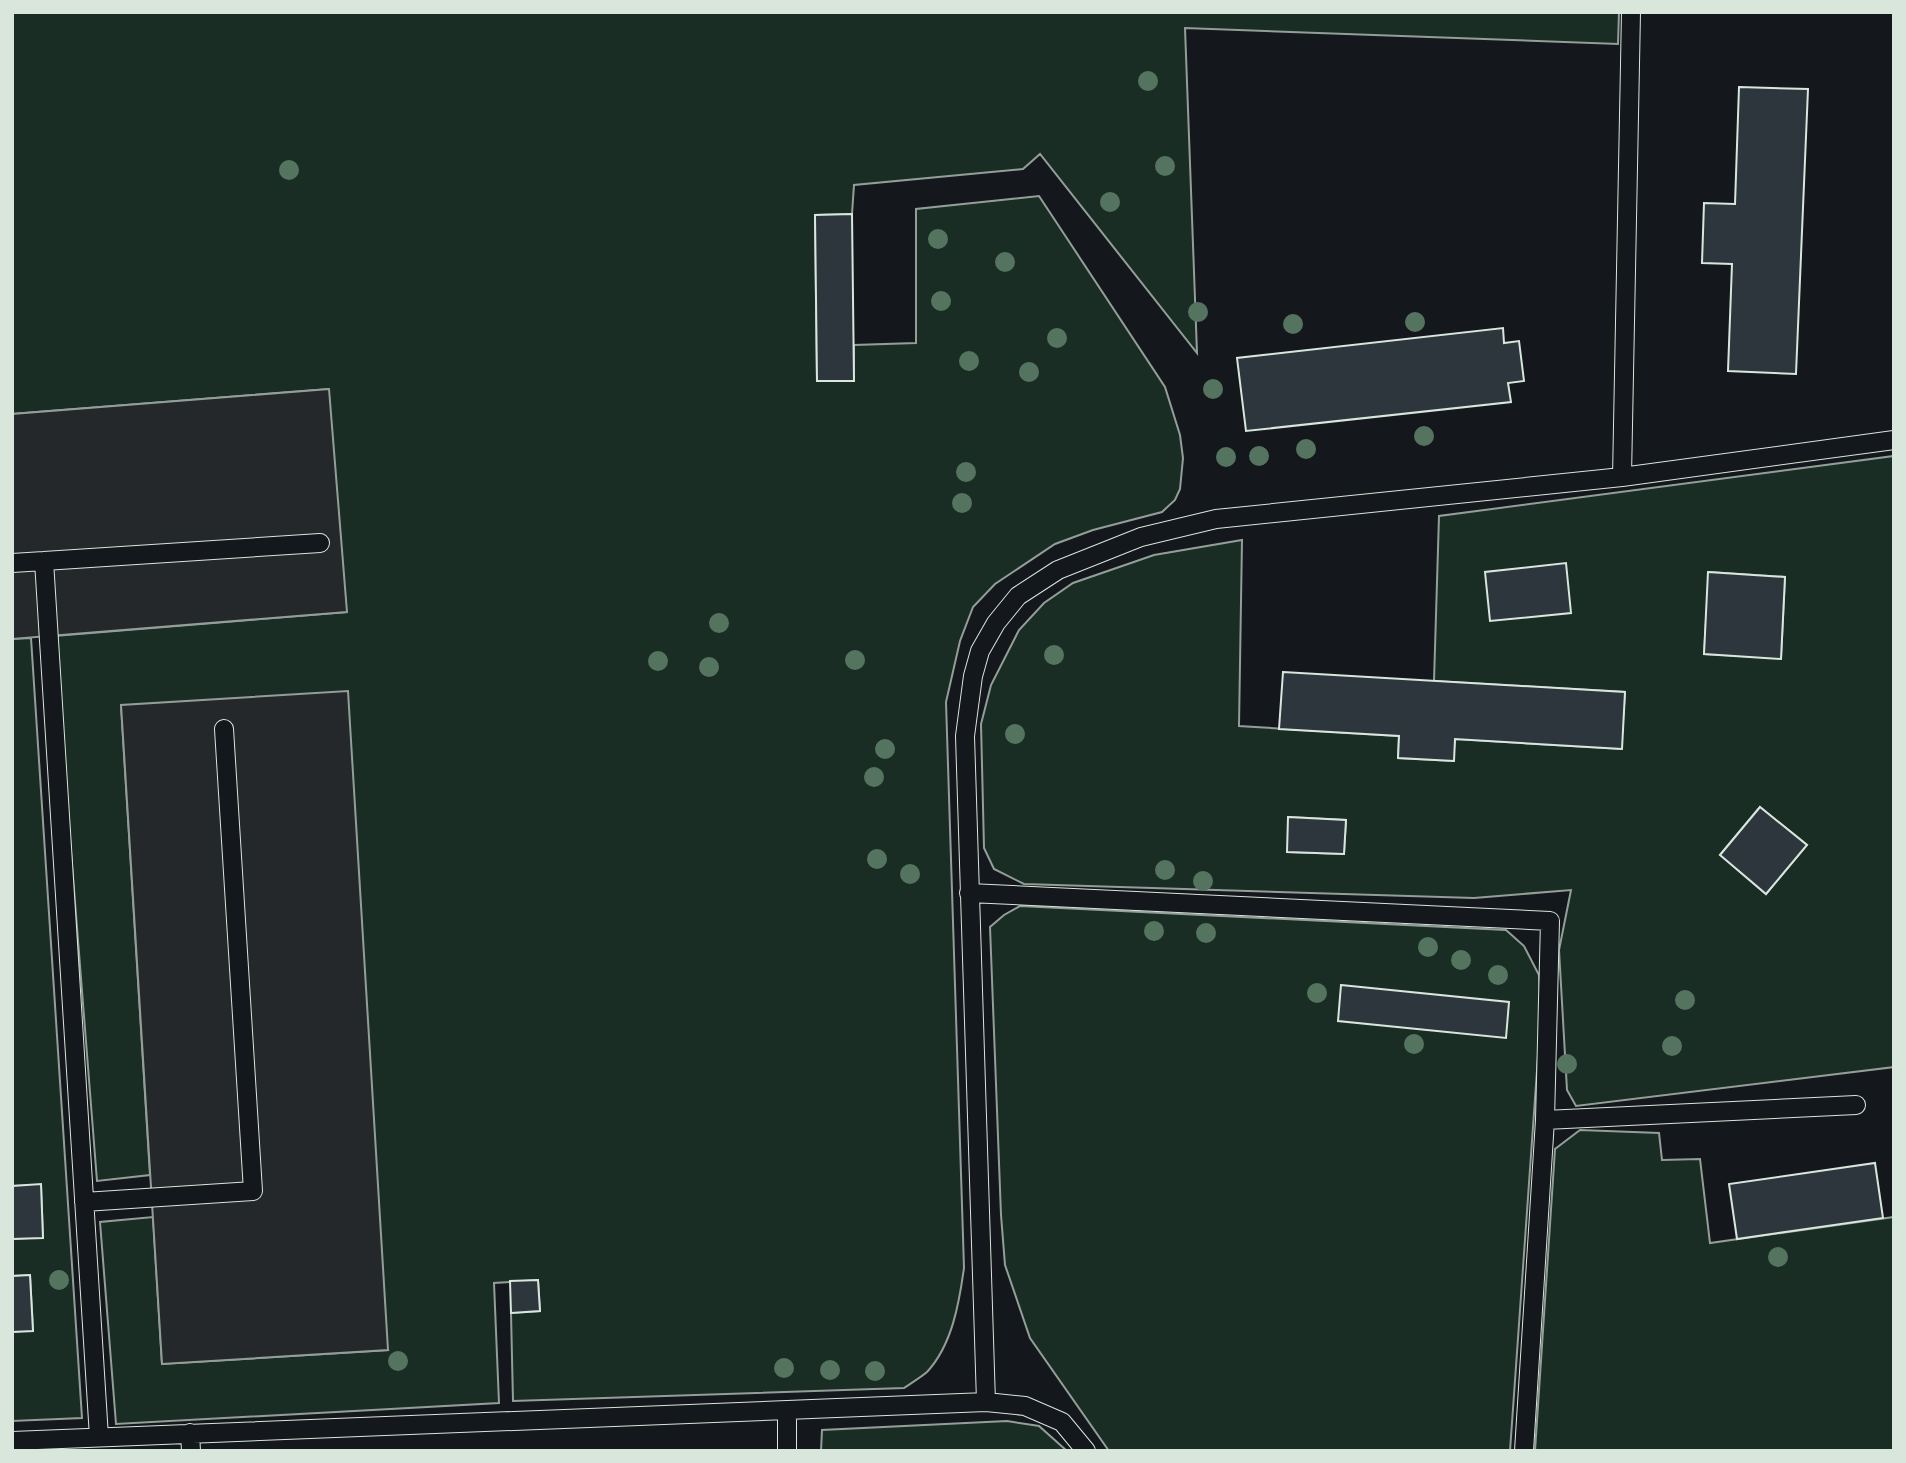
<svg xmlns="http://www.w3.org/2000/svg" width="1906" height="1463" viewBox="0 0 1906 1463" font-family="Rubik,sans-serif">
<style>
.green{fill:#1a2d24;stroke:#939e99;stroke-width:2;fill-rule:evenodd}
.parking{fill:#24282b;stroke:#939e99;stroke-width:2}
.building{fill:#2c363c;stroke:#d8e6dc;stroke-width:2}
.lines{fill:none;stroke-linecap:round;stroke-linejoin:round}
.service-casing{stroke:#d8e6dc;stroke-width:20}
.service{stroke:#14181c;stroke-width:18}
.tree{fill:#55745f}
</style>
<rect width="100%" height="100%" fill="#14181c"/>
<path class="green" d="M12,12H1619L1618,44L1185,28L1197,353L1040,154L1023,169L854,185L852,214L815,215L817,381H854V345L916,343V209L1039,196L1165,387L1180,435L1183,458L1180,489L1175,500L1162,512L1093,530L1055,544L995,584L973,607L960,641L946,702L964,1268C959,1304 952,1345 927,1372C920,1378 911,1383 904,1388L513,1401L511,1313L540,1311L538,1280L494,1283L499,1403L116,1424L100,1222L153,1217L162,1364L388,1350L121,705L150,1175L97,1181L54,636L346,612L328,389L12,414Z
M1894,456V1067L1576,1106L1567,1090L1559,950L1571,890L1474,898L1024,884L994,869L984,848L981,724L991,685L1019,630L1044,603L1073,583L1154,555L1242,540L1239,726L1399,736L1398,758L1453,761L1455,739L1621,749L1625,692L1434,681L1439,516ZM1709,572L1785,577L1781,658L1704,654ZM1760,807L1807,845L1766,894L1720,855ZM1289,817L1346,820L1344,854L1288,852Z
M31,638L82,1418L12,1421V1332L33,1330L30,1275L12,1276V1239L43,1237L41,1185L12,1186V639Z
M1020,906L1506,930L1524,946L1539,975L1541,1014L1510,1451H1109L1030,1338L1005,1265L1001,1215L990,927L1004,915Z
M1580,1130L1659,1133L1662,1160L1700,1159L1710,1243L1894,1217V1451H1535L1555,1149Z
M1007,1421L1039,1426L1067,1451H821L822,1430Z"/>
<path class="parking" d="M329,389L347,612L12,639V414Z
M348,691L388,1350L162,1364L121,705Z"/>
<path class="building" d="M1739,87L1808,89L1796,374L1728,371L1732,264L1702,263L1704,203L1735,204Z
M852,214L854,381H817L815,215Z
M1503,328L1504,343L1519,341L1524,381L1508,383L1511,402L1246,431L1237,358Z
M1566,563L1571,613L1490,621L1485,572Z
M1708,572L1785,577L1781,659L1704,654Z
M1283,672L1625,692L1622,749L1455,739L1454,761L1398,758L1399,736L1279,729Z
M1760,807L1807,845L1766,894L1720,855Z
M1288,817L1346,820L1344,854L1287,852Z
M1341,985L1509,1002L1506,1038L1338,1021Z
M1875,1163L1883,1218L1737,1239L1729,1184Z
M41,1184L43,1238L12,1239V1186Z
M30,1275L33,1331L12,1332V1276Z
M538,1280L540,1311L511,1313L510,1281Z"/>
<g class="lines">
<defs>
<path id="service" d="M1622,477L1894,440
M44,561L320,543
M12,563L44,561L99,1437
M969,893L1550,921L1545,1120
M84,1202L253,1191L224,729
M190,1433L191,1451
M12,1441L986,1402
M787,1451V1410
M1086,1451L1062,1422L1025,1406L986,1402L965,736L973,676L980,651L996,623L1018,596L1058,570L1141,537L1216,519L1622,477L1631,12
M1524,1451L1545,1120L1856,1105"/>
</defs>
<use href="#service" class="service-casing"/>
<use href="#service" class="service"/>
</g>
<g class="tree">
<circle cx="1148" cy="81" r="10"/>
<circle cx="1165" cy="166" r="10"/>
<circle cx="289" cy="170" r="10"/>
<circle cx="1110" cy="202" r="10"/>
<circle cx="938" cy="239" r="10"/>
<circle cx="1005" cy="262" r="10"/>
<circle cx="941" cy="301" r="10"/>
<circle cx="1198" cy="312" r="10"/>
<circle cx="1415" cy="322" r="10"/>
<circle cx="1293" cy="324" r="10"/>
<circle cx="1057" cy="338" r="10"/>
<circle cx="969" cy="361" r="10"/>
<circle cx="1029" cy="372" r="10"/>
<circle cx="1213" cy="389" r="10"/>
<circle cx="1424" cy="436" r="10"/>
<circle cx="1306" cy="449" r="10"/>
<circle cx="1259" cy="456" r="10"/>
<circle cx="1226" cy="457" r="10"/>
<circle cx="966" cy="472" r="10"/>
<circle cx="962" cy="503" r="10"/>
<circle cx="719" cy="623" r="10"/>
<circle cx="1054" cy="655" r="10"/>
<circle cx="855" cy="660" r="10"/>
<circle cx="658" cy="661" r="10"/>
<circle cx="709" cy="667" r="10"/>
<circle cx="1015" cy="734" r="10"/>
<circle cx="885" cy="749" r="10"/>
<circle cx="874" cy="777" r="10"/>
<circle cx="877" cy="859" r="10"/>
<circle cx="1165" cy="870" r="10"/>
<circle cx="910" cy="874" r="10"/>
<circle cx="1203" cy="881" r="10"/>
<circle cx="1154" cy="931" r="10"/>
<circle cx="1206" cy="933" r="10"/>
<circle cx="1428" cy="947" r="10"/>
<circle cx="1461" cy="960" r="10"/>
<circle cx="1498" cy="975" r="10"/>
<circle cx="1317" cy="993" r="10"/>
<circle cx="1685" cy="1000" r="10"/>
<circle cx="1414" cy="1044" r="10"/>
<circle cx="1672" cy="1046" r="10"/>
<circle cx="1567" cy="1064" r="10"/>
<circle cx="1778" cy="1257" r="10"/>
<circle cx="59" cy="1280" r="10"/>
<circle cx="398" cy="1361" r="10"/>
<circle cx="784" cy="1368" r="10"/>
<circle cx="830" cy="1370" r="10"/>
<circle cx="875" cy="1371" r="10"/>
</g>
<rect width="1906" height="1463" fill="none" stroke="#d8e6dc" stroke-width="28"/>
</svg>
